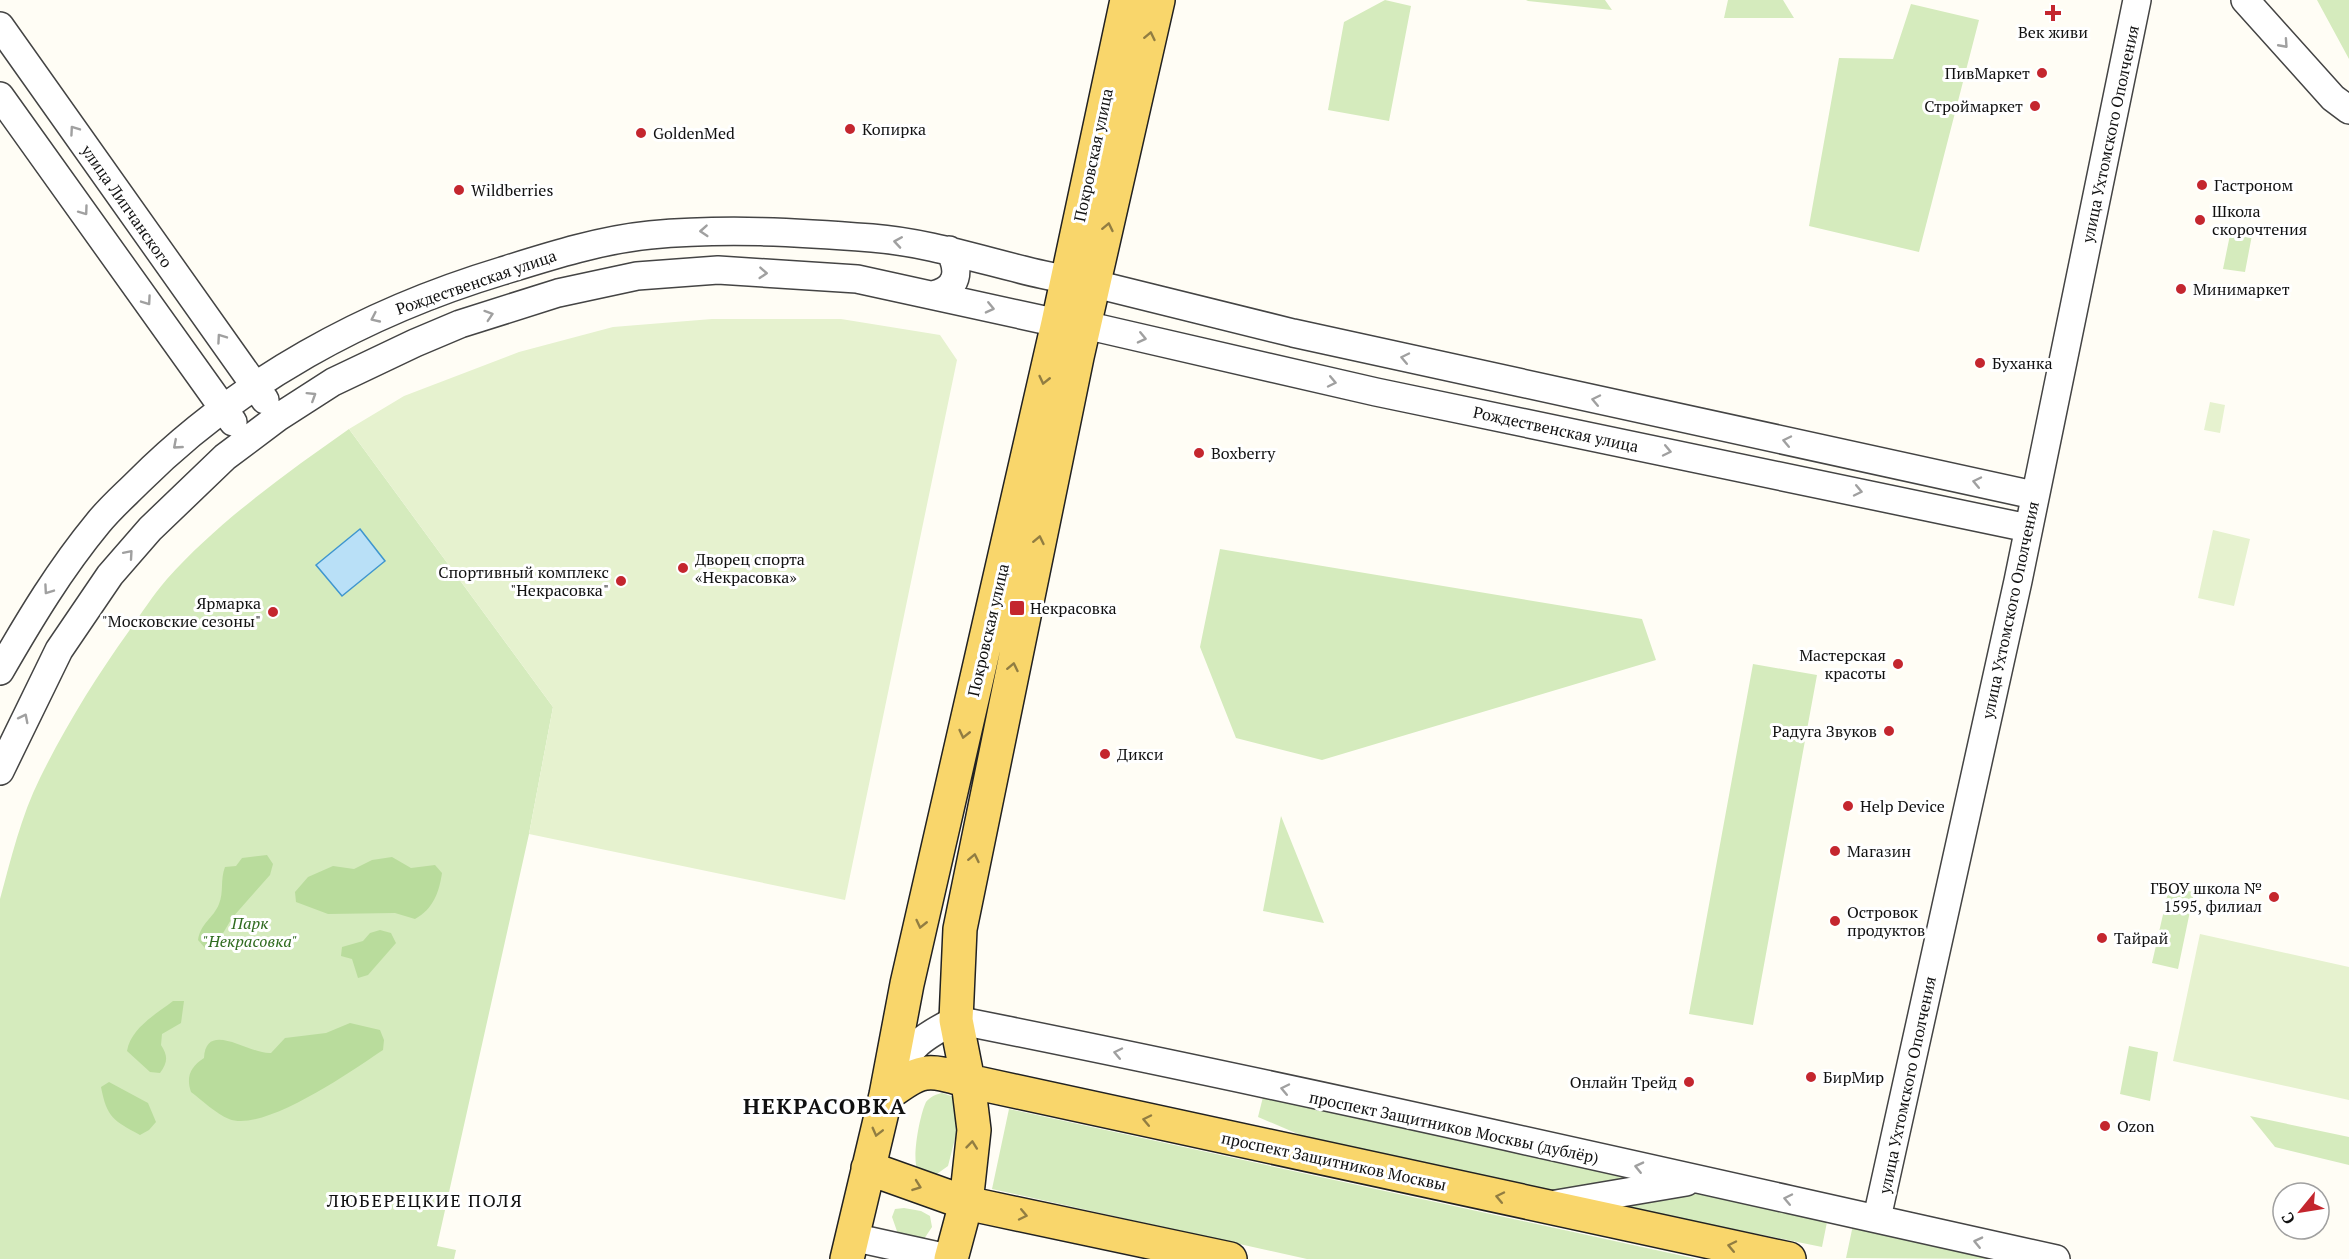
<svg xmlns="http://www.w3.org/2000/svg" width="2349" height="1259" viewBox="0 0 2349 1259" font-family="'PT Serif',serif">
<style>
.green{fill:#d5ebbd}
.forest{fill:#b9dc9c}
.pitch{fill:#e6f2cf}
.water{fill:#b9e0f7;stroke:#3f96cf;stroke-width:1.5}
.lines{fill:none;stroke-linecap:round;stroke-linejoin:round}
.minor-casing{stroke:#444;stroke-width:30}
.major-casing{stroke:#222;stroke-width:36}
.minor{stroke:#fff;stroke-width:27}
.major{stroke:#f9d66b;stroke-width:33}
.oneway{stroke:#917d42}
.oneway2{stroke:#a0a0a0}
.poi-dot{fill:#c4262e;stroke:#fff;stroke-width:2}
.labels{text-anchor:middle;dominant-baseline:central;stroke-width:6;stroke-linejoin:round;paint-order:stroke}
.poi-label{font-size:16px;fill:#111;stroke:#fff;text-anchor:start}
.street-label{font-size:16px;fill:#111;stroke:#fff}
.park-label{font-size:16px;font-style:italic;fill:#2f6b1f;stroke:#fff}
.neighbourhood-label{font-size:18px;letter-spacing:1.5px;fill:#111;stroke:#fff}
.district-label{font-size:22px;font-weight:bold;letter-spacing:1.5px;fill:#111;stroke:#fff}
</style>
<rect width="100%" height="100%" fill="#fffdf5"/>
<path class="green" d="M1385,0L1411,6L1389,121L1328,110L1344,22Z
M1526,0H1605L1612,10L1528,1Z
M1728,0H1783L1794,18H1724Z
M2317,0H2349V59Z
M1911,4L1979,20L1919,252L1809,226L1839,58L1893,59Z
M2231,230L2252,235L2245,272L2223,269Z
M349,429L553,707L529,834L437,1246L456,1250L454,1259H0V899C11,859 21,816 40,778C65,727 96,677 129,631C141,614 153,595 167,579C219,521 285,474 349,429Z
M1220,549L1642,619L1656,660L1322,760L1236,738L1200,647Z
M1753,664L1817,675L1753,1025L1689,1014Z
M1281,816L1324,923L1263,911Z
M2169,888L2194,892L2178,969L2152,963Z
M2129,1046L2158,1052L2150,1101L2120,1094Z
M942,1093L954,1097L961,1115L948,1166L934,1176L918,1171C911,1160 920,1114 926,1102C930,1097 936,1094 942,1093Z
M1263,1097L1658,1178L1554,1193L1305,1137L1258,1117Z
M1009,1109L1697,1259H1307L992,1189Z
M2250,1116L2349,1137V1165L2275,1147Z
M1692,1189L1827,1222L1822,1247L1614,1205Z
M904,1208L921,1211L930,1216L932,1227L924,1239L898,1234L892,1217L895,1209Z
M1853,1225L2009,1259L1846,1258Z"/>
<path class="forest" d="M267,855L273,864L270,875L232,918L216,945L205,948L198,940C201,922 213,919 219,904C224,892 220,880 225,867L236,866L242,858Z
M392,857L411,868L435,865L442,873C439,893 433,909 415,919L395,913L328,914L296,902L295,892L308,877L333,866L354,869L372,860Z
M380,930L391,933L396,943L368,975L358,978L352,959L341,956L342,947L363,941L370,933Z
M173,1001H184L181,1023L162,1034L161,1045C168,1056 168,1062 160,1073L150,1072L127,1051C131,1028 155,1015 173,1001Z
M350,1023L380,1030L384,1040L383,1050C353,1070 264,1133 229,1119C216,1114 202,1100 191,1092C186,1077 190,1067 204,1058C206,1019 250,1055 271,1053L285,1038L326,1033Z
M109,1082L148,1103L156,1122L149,1130L140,1135C113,1120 107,1118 101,1087Z"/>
<path class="pitch" d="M712,319H841L940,335L957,360L845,900L529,834L553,707L349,429L404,396L519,352L613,327Z
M2210,402L2225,405L2220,433L2204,430Z
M2213,530L2250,539L2234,606L2198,598Z
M2200,934L2349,967V1100L2173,1061Z"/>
<path class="water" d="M360,529L385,561L342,596L316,565Z"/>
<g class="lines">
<defs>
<path id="minor" d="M2245,0L2333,98L2349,110
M0,26L265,400
M0,96L233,422
M933,295C958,289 961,271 949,250
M0,671C30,619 60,569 98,523C110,508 125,495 138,482C239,381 366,312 502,271C550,256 600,240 650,235C724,228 798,232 872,238C948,244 1020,275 1095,284L1293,333L2034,495
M0,771L59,650L110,575L150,529L225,457L277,418L333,382L415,343L460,324L558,293L637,276L718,270L857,279L1058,323L1085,325L1376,392L2028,528
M894,1078C909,1046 924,1036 956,1020C1324,1093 1690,1178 2056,1259
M1556,1204L1686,1182
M1877,1218L2018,581L2137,0
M852,1237L952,1259"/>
<path id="major" d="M886,1095C922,1069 925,1068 968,1081L1789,1259
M868,1168L966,1203L1230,1259
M847,1259L886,1095L907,984L1058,323L1127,0
M951,1259L966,1203L974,1130L968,1081L956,1020L960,929L1077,357L1158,0"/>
</defs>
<use href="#minor" class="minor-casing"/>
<use href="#major" class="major-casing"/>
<use href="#minor" class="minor"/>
<use href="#major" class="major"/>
</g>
<defs><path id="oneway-chevron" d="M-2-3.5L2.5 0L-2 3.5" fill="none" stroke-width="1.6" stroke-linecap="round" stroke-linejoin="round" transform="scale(1.5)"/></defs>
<g class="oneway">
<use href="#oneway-chevron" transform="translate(1150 36) rotate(-78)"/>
<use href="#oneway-chevron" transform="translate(1108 227) rotate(-78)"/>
<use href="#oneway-chevron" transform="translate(1044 380) rotate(103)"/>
<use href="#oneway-chevron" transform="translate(1039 540) rotate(-78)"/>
<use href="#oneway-chevron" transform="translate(1013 667) rotate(-78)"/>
<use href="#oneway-chevron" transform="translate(964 734) rotate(103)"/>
<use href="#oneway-chevron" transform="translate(974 858) rotate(-78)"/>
<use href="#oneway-chevron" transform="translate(921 924) rotate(103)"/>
<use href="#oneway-chevron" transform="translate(1147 1120) rotate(-168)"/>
<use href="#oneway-chevron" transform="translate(877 1132) rotate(104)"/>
<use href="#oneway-chevron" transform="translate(972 1145) rotate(-84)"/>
<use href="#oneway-chevron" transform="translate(917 1186) rotate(20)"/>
<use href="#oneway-chevron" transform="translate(1500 1197) rotate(-168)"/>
<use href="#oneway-chevron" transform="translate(1023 1215) rotate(12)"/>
<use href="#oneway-chevron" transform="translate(1732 1246) rotate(-168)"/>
</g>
<g class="oneway2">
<use href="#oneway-chevron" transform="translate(2284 44) rotate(48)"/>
<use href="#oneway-chevron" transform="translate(74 130) rotate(-125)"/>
<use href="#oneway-chevron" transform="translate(84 211) rotate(54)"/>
<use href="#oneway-chevron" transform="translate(704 231) rotate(176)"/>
<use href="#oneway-chevron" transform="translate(898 242) rotate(-171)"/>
<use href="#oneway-chevron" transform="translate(763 273) rotate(4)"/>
<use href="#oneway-chevron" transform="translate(147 301) rotate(55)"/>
<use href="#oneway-chevron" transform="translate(990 308) rotate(13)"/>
<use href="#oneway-chevron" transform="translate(489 315) rotate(-18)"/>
<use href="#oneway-chevron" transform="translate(375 318) rotate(155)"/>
<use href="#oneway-chevron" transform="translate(221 338) rotate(-125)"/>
<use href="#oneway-chevron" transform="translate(1142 338) rotate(13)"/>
<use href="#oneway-chevron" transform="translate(1405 358) rotate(-168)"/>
<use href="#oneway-chevron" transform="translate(1332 382) rotate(12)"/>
<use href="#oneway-chevron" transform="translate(312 396) rotate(-32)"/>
<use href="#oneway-chevron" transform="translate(1596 400) rotate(-168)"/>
<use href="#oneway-chevron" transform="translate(1787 441) rotate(-168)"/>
<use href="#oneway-chevron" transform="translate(177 445) rotate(139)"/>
<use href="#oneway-chevron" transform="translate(1667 451) rotate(12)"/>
<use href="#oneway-chevron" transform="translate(1977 482) rotate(-168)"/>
<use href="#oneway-chevron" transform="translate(1858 491) rotate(12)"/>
<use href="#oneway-chevron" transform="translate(129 554) rotate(-49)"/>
<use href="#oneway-chevron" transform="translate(48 590) rotate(125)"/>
<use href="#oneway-chevron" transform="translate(24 718) rotate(-63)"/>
<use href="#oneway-chevron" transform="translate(1118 1053) rotate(-168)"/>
<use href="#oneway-chevron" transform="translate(1285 1089) rotate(-168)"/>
<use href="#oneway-chevron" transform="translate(1639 1167) rotate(-167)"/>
<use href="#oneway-chevron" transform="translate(1788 1199) rotate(-168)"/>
<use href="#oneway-chevron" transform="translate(1978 1242) rotate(-167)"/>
</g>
<g class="poi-dot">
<path d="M2050 4h6v6h6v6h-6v6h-6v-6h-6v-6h6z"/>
<circle cx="2042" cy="73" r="6"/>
<circle cx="2035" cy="106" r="6"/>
<circle cx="850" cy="129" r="6"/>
<circle cx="641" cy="133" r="6"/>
<circle cx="2202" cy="185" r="6"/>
<circle cx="459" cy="190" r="6"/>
<circle cx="2200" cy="220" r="6"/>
<circle cx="2181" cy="289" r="6"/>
<circle cx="1980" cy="363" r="6"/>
<circle cx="1199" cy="453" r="6"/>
<circle cx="683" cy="568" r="6"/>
<circle cx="621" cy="581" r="6"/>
<rect x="1009" y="600" width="16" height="16" rx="3"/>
<circle cx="273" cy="612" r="6"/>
<circle cx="1898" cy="664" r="6"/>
<circle cx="1889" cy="731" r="6"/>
<circle cx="1105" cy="754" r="6"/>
<circle cx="1848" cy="806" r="6"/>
<circle cx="1835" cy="851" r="6"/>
<circle cx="2274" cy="897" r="6"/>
<circle cx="1835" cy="921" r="6"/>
<circle cx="2102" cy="938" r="6"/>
<circle cx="1811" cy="1077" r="6"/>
<circle cx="1689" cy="1082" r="6"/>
<circle cx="2105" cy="1126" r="6"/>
</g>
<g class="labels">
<g class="poi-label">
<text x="2053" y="32" text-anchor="middle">Век живи</text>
<text x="2030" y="73" text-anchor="end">ПивМаркет</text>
<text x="2023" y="106" text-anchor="end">Строймаркет</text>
<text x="862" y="129">Копирка</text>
<text x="653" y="133">GoldenMed</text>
<text x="2214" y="185">Гастроном</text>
<text x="471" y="190">Wildberries</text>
<text x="2212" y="211">Школа<tspan x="2212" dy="18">скорочтения</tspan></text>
<text x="2193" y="289">Минимаркет</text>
<text x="1992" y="363">Буханка</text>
<text x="1211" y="453">Boxberry</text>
<text x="695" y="559">Дворец спорта<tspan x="695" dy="18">«Некрасовка»</tspan></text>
<text x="609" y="572" text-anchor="end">Спортивный комплекс<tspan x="609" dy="18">"Некрасовка"</tspan></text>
<text x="261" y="603" text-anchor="end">Ярмарка<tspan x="261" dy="18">"Московские сезоны"</tspan></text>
<text x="1030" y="608">Некрасовка</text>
<text x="1886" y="655" text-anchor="end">Мастерская<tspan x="1886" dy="18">красоты</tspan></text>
<text x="1877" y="731" text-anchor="end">Радуга Звуков</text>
<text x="1117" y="754">Дикси</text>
<text x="1860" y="806">Help Device</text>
<text x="1847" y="851">Магазин</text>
<text x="2262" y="888" text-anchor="end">ГБОУ школа №<tspan x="2262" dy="18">1595, филиал</tspan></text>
<text x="1847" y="912">Островок<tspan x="1847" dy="18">продуктов</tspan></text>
<text x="2114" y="938">Тайрай</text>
<text x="1823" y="1077">БирМир</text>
<text x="1677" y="1082" text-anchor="end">Онлайн Трейд</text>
<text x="2117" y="1126">Ozon</text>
</g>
<g class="street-label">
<text transform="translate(2110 134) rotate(-78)">улица Ухтомского Ополчения</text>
<text transform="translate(1093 155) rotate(-78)">Покровская улица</text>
<text transform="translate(127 206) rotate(55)">улица Липчанского</text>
<text transform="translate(476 282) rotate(-19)">Рождественская улица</text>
<text transform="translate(1556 429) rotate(12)">Рождественская улица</text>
<text transform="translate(2010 610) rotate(-78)">улица Ухтомского Ополчения</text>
<text transform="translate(988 630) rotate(-77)">Покровская улица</text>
<text transform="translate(1907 1085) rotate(-78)">улица Ухтомского Ополчения</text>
<text transform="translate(1454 1127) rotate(12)">проспект Защитников Москвы (дублёр)</text>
<text transform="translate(1334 1161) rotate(12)">проспект Защитников Москвы</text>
</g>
<g class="park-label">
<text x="250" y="923">Парк<tspan x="250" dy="18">"Некрасовка"</tspan></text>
</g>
<g class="neighbourhood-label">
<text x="425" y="1200">ЛЮБЕРЕЦКИЕ ПОЛЯ</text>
</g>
<g class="district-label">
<text x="825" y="1105">НЕКРАСОВКА</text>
</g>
</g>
<g transform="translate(2301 1211) rotate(240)"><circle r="28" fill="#ffffff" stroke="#a0a0a0" stroke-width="1.5"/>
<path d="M0-4.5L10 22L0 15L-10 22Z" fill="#c4262e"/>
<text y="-9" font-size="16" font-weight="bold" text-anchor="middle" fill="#111111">С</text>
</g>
</svg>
